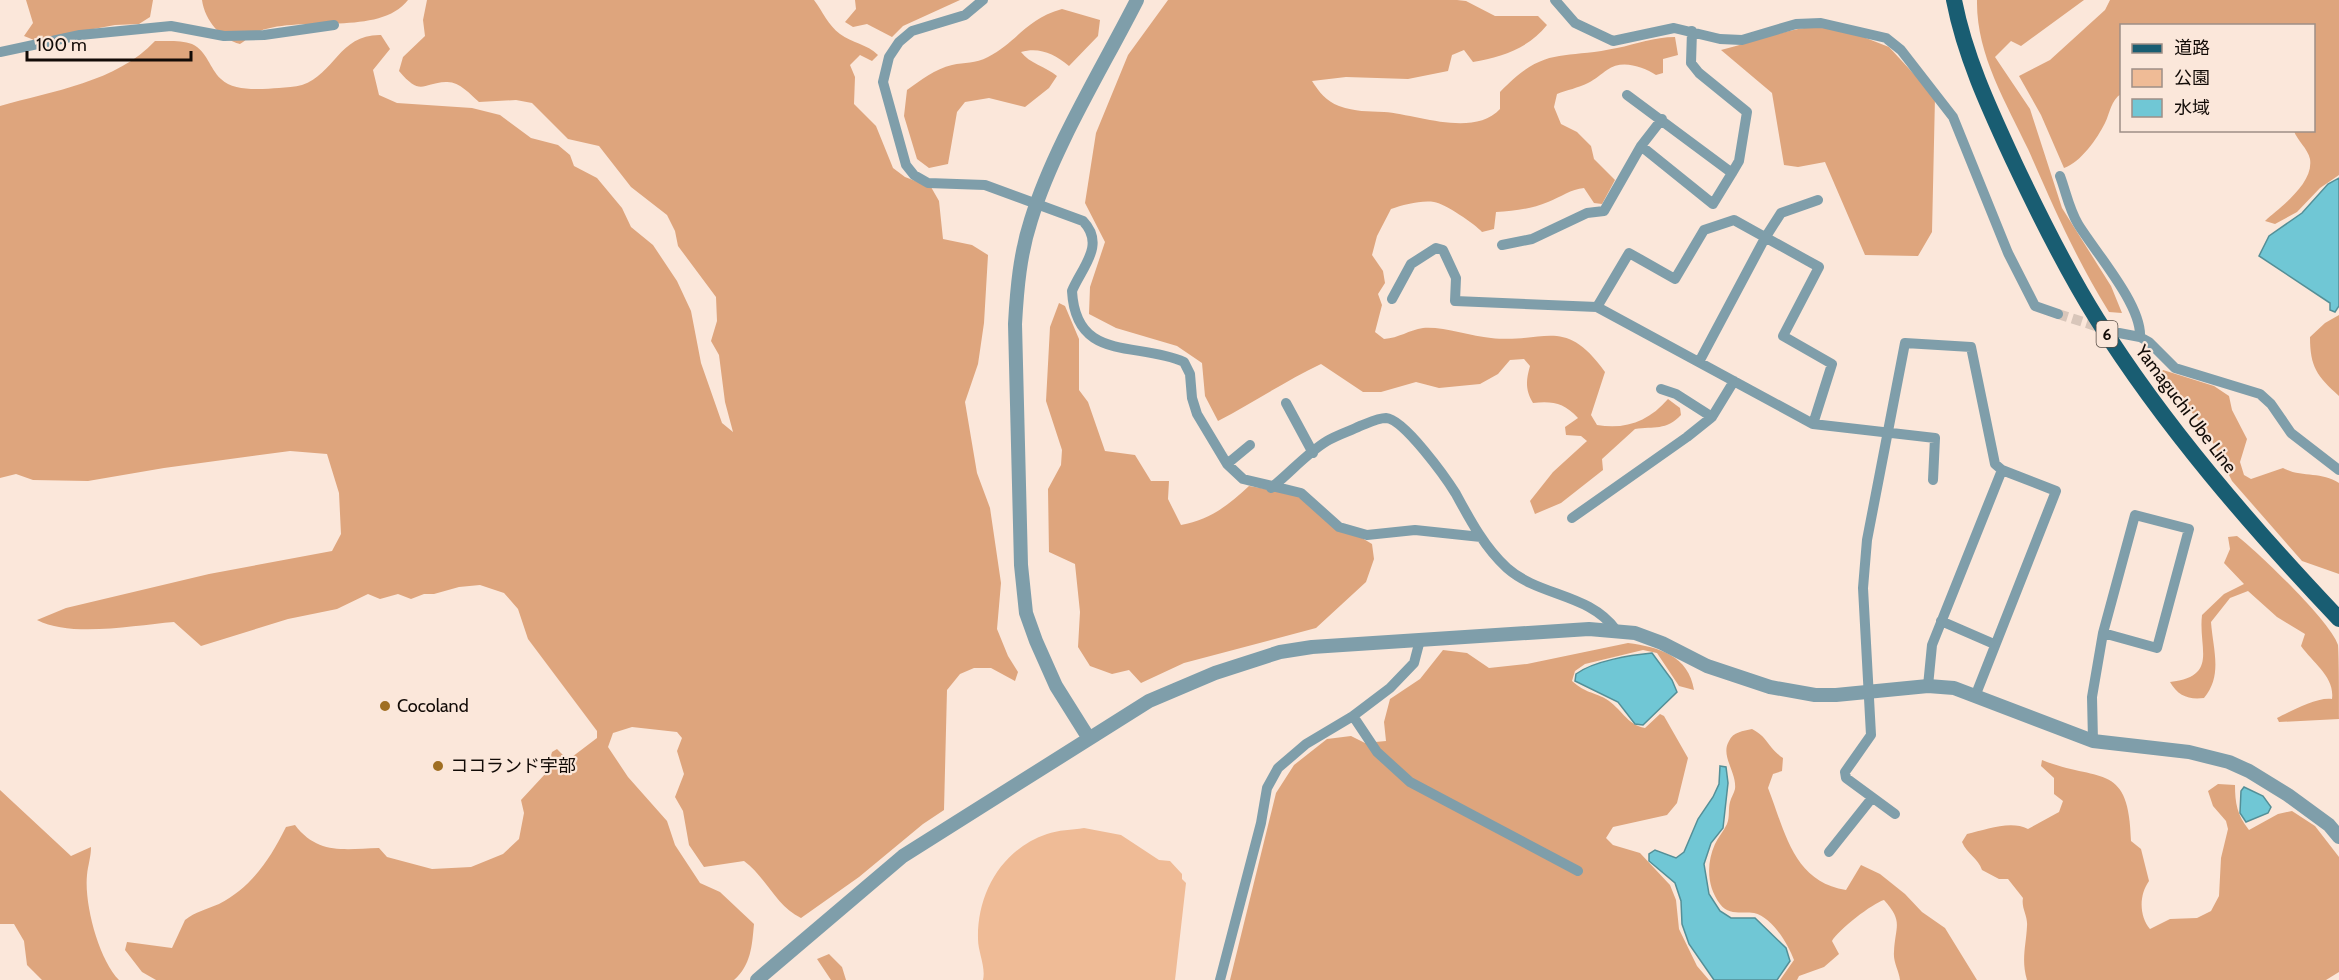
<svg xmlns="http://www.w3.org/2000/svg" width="2339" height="980" viewBox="0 0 2339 980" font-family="Cabin,'Noto Sans JP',sans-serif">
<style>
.green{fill:#efbb96}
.forest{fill:#dea57d}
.water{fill:#70c7d5;stroke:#548f97;stroke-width:1.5}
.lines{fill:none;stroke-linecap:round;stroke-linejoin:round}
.minor-tunnel{stroke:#d8c6ba;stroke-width:10;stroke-dasharray:10 5;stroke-linecap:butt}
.minor{stroke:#7f9eaa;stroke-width:10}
.tertiary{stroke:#7f9eaa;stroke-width:14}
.primary{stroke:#195d72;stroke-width:16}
.poi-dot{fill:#9f6e22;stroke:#fbe7da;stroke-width:2}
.labels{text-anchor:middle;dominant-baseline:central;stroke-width:4.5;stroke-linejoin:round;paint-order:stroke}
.shield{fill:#fbe7da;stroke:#584d46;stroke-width:1.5}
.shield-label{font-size:16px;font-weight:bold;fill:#120b07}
.street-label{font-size:18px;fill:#120b07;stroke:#fbe7da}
.poi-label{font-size:18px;fill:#120b07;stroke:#fbe7da;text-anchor:start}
</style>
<rect width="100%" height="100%" fill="#fbe7da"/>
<path class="green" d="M1084,828L1121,835L1159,860L1170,861L1182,874V879L1186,883L1175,980H983C986,967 978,952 978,939C977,893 1002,849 1047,834C1058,830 1072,830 1084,828Z"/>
<path class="forest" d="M26,0H153L150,17L139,24L115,25L34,40L24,36L33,23Z
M202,0H408C379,37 302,15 260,31C253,33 246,40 240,44C221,39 205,21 202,0Z
M427,0H814C823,12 828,25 840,34C852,43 867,44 878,55L872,61L860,55L850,65L855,77L854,104L876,126L893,168L905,177L931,187L939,201L943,239L972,245L988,255L984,323L978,364L965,402L977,473L990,508L1001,583L997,629L1008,656L1018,672L1015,681L991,668H974L960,674L947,690L944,810L923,824L859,877L801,918C776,906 766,877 744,861L704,867L689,845L683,811L675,797L684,774L677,751L682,738L677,732L632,727L613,733L608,747L628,777L667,821L675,845L700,883L720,892L754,924C752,946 751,965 734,980H156L142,972L125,950L127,942L172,948L185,920C195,912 207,909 219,904C252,887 270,859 286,827L295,825C318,855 344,849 379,848L387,857L432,869L471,867L503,854L519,839L524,813L521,800L546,773L552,752L557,749L568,760L597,738V731L528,639L518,609L504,593L480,585L459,587L434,594H424L411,599L398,594L380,599L368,594L337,609L288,619L201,646L174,622C135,625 72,638 37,620L66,608L209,574L332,551L341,534L339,493L327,454L290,451L164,468L88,481L33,480L16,474L0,478V106C52,91 117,82 155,41C166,41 182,40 192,44C208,52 209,68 221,79C234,92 262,89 279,88C286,87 295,87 302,85C335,74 339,34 381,35L390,49L373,70L379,95L397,103L472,108L500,115L531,138L558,145L570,155L574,166L597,178L622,208L631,227L653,245L677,281L691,311L701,363L722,423L733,432L725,402L719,355L711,341L717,321L716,297L678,246L675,231L667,215L631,187L599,146L568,139L532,103L516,100L479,102C470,94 459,81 446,82C422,83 421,97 399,71L403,57L425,36L423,20Z
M855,0H960L903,26L892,37L867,24L853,27L845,22L856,9Z
M1168,0H1457L1466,1L1495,16H1538L1547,25C1528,49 1501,57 1473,62L1464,50L1452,55L1448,71L1408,79L1346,77L1312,81C1319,92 1326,101 1339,106C1356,112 1367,111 1384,112C1416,114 1473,138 1500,109V92C1545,45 1561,60 1617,48C1637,44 1654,37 1675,37L1678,55L1663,59V73L1656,75C1643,67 1622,59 1607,70C1601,74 1596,79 1588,83C1578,88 1567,90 1557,94L1554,107L1561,124L1577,132L1591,146L1594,159L1615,180L1602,204L1594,203L1584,188C1571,189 1561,197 1548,202C1531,209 1514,211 1496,212L1494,229L1482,232C1475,224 1444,203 1434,202C1421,200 1403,205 1391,209L1377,236L1372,255L1383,271L1385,283L1378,294L1382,305L1375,332L1384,339C1399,338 1409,330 1423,328C1441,326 1471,336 1491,338C1545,344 1564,315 1605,372L1591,415L1597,425C1626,430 1649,421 1668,399L1680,408L1681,415C1666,431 1654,426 1635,429L1602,459L1603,470L1561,503L1535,514L1530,501L1553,472L1587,441L1581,436L1566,435L1565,427L1578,418C1564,403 1553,401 1533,403C1525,390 1526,380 1530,366L1524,359L1510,360L1498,374L1480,384L1439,388L1416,382L1381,392H1363L1321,364C1285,381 1253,403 1218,421L1205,396L1202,363L1177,346L1116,328L1089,314L1090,287L1105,242L1085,203L1096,133L1128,55Z
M1977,0H2084L2021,46L2011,41L1995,57L2030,109L2062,208L2111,286L2122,313L2109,312C2075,257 2054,208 2028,149C2006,102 1976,54 1977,0Z
M2110,0H2339V175L2320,188L2297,212L2275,224L2265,221C2280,207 2314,184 2310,159C2308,149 2297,140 2294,131L2314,130V26H2122L2121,94C2111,100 2110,113 2105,123C2097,139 2081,162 2064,168L2041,115L2019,76L2050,60L2105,10Z
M1062,9L1100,20L1098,36L1069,66C1054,54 1040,47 1021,52C1029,63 1046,67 1057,76L1049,88L1025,107L989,98L965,102L957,112L948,164L929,168L917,159L904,116L907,90C921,80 935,69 952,65C965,62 975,64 988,57C1017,42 1026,19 1062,9Z
M1819,26L1853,33L1889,47L1935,97L1932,232L1918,256L1865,255L1825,162L1798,167L1784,165L1772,93L1721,50C1754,42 1785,29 1819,26Z
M1059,303L1065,306L1079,339V390L1088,402L1105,451L1135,455L1151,481H1169L1168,499L1181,525C1209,520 1228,506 1249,486L1296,494L1312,508L1372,544L1374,559L1366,582L1316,628L1184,663L1141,683L1129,670L1112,674L1090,666L1078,647L1080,612L1075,564L1049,552L1048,489L1061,465L1062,450L1046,401L1050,327Z
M2339,315V396C2317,376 2310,367 2310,337L2325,323Z
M2163,370L2214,386L2229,396L2232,410L2247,439L2240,462L2244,475L2251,479L2283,468C2302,478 2321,471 2339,483V574L2302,561L2232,481L2208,433L2187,406L2155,379Z
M2237,536C2258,552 2331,622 2338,645C2339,659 2339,702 2339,719L2279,722L2277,718C2292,711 2316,697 2332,699C2335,677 2313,663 2301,646L2305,634L2277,617L2248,591L2230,598L2211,622C2213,650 2223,675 2204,698C2189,700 2178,696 2170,682C2219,676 2198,649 2202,615L2224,594L2244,584L2224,563L2230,549L2228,537Z
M1628,643C1659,647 1689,656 1694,690L1679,686L1657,653L1643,650L1585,664L1575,671L1572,681C1587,694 1592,691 1606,699C1621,708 1627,725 1645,728L1660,714L1664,716L1688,758L1677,803L1667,815L1613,827L1606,838L1613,845L1640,853L1670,885L1676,900L1679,929L1697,966L1709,980H1230L1276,793L1294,765L1327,739L1351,736L1365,743L1386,741L1384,722L1390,699L1420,679L1443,650L1467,653L1489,668L1527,664Z
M1752,729C1768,737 1768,748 1783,758L1782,771L1773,774L1768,788C1785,831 1793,882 1846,890L1861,865L1880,874L1905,894L1922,912L1945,928L1977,980H1900C1899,971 1893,962 1894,952C1895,926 1904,922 1884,900C1873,903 1838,930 1832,941L1839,954L1824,967L1799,976L1797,980H1780L1794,960C1788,944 1772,917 1754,913C1742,911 1729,916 1720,904C1707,887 1706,864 1715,844C1718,837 1724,831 1727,824C1730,817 1728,809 1730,802C1731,798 1734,793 1735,789C1737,772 1720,756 1729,741C1733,732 1743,731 1752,729Z
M2042,760C2100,783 2129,761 2131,841L2141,849L2149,881C2139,895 2139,916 2150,929L2170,919L2197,918L2211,911L2219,896L2221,858L2228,829L2226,821L2213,806L2208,791L2218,784L2235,785C2235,803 2237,815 2249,830L2278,814L2292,811L2315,826L2339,857V972L2326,980H2027C2021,960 2026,946 2027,926C2028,916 2021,908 2023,898L2008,879H1999L1982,870C1978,858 1967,854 1962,842L1967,834C1986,830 2010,820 2028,829L2059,812L2063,801L2054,794V778L2041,766Z
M0,790L71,856L91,847C91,857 88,865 87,875C84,904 99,960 119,980H42L27,965L24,941L14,924H0Z
M829,954L842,967L846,980H831L817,959Z"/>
<path class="water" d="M2339,178V306L2335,312L2330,310V303L2259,256L2269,236L2302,213L2328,184Z
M1652,653L1672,680L1677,692L1643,725L1635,724L1618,702L1575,681L1576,674C1593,661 1631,655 1652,653Z
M1720,766L1726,767L1728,783L1723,828L1711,843L1704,864L1709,894L1720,911L1731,918H1755L1786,948L1790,961L1777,980H1714L1689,944L1682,924L1681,901L1675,883L1649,861V854L1655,850L1676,858L1684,852L1698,819L1713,797L1719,784Z
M2244,787L2263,796L2271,807L2268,813L2246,822L2240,813L2241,791Z"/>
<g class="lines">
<path class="minor-tunnel" d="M2058,314L2102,328"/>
<path class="minor" d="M983,0L965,15L912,31L899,42L889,57L883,82L906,165L914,175L928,183L985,185L1083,221C1106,245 1082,267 1072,291C1076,363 1137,341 1184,362L1190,374L1192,398L1197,414L1227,464L1243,479L1301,493L1339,527L1367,535L1415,530L1481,537
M1555,0L1575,23L1613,41L1674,28L1720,39L1742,40L1796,24L1821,23L1886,38L1901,50L1953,117L2008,253L2035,306L2058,314
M0,52L80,35L171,26L224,36L264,35L334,25
M1627,95L1732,173L1739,161L1747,112L1699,73L1691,63L1692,31
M1641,146L1713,204L1732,173
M2060,176C2066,192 2069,209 2078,224C2095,252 2142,305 2140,337
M1502,245L1532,239L1587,213L1604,211L1641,146L1662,119
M1392,299L1411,264L1436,248L1443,250L1456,278L1455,301L1597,307L1813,424L1935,438L1933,480
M1597,307L1629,253L1675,279L1704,230L1734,220L1819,267L1783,336L1832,364L1813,424
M2119,333L2140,337L2149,342L2175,368L2260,394L2271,404L2291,433L2339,470
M1699,362L1765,238L1781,213L1818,200
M1661,389L1676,394L1712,417
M1286,403L1313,453
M1227,464L1250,445
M1271,488C1290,473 1307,453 1327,441C1337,435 1350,431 1360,426C1368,423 1378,418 1386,418C1404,419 1446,478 1456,494C1470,520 1485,548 1507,568C1540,597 1589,593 1616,630
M2135,515L2189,529L2157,648L2103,633Z
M1572,518L1687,437L1712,417L1734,381
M1941,621L1994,644
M1928,686L1932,645L2002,470
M1353,716L1377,752L1410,782L1578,871
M2093,741L2092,697L2103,633
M1895,814L1846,778L1845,772L1871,735L1863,588L1867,540L1905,343L1971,347L1995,464L2002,470L2056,491L1976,694
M1829,852L1872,798
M1220,980L1261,823L1267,788L1278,768L1306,744L1353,716L1390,688L1414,663L1420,640"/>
<path class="tertiary" d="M1088,737L1056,686L1036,641L1026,613L1021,565L1015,324C1017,288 1020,254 1031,220C1054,146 1102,69 1137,0
M757,980L903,856L1149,701L1215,673L1280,652L1312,647L1589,629L1635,633L1662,643L1707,666L1770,687L1815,695H1836L1928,686L1954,688L2093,741L2189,752L2229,762L2249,771L2288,795L2329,825L2339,837"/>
<path class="primary" d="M1954,0C1965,57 1990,110 2014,162C2039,215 2065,268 2097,319C2165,427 2251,526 2339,619"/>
</g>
<g class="poi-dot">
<circle cx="385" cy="706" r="6"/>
<circle cx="438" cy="766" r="6"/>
</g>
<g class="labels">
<rect class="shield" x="2096.5" y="321" width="21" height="26" rx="4.5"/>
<g class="shield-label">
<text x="2107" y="334">6</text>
</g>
<g class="street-label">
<text transform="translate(2186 409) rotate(53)">Yamaguchi Ube Line</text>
</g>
<g class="poi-label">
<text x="397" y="706">Cocoland</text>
<text x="450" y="766">ココランド宇部</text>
</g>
</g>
<rect x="2120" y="24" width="195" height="108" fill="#fbe7da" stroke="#9e8f86" stroke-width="1.5"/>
<rect x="2132" y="44" width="30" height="9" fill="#195d72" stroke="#9e8f86" stroke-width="1.5"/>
<text x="2174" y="54" font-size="18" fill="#120b07">道路</text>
<rect x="2132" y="69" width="30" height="18" fill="#efbb96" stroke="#9e8f86" stroke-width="1.5"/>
<text x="2174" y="84" font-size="18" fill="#120b07">公園</text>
<rect x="2132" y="99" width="30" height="18" fill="#70c7d5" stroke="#9e8f86" stroke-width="1.5"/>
<text x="2174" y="114" font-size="18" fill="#120b07">水域</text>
<path d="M27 51v9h164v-9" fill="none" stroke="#120b07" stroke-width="3"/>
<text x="36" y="51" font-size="18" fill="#120b07" stroke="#fbe7da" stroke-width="4.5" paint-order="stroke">100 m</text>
</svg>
